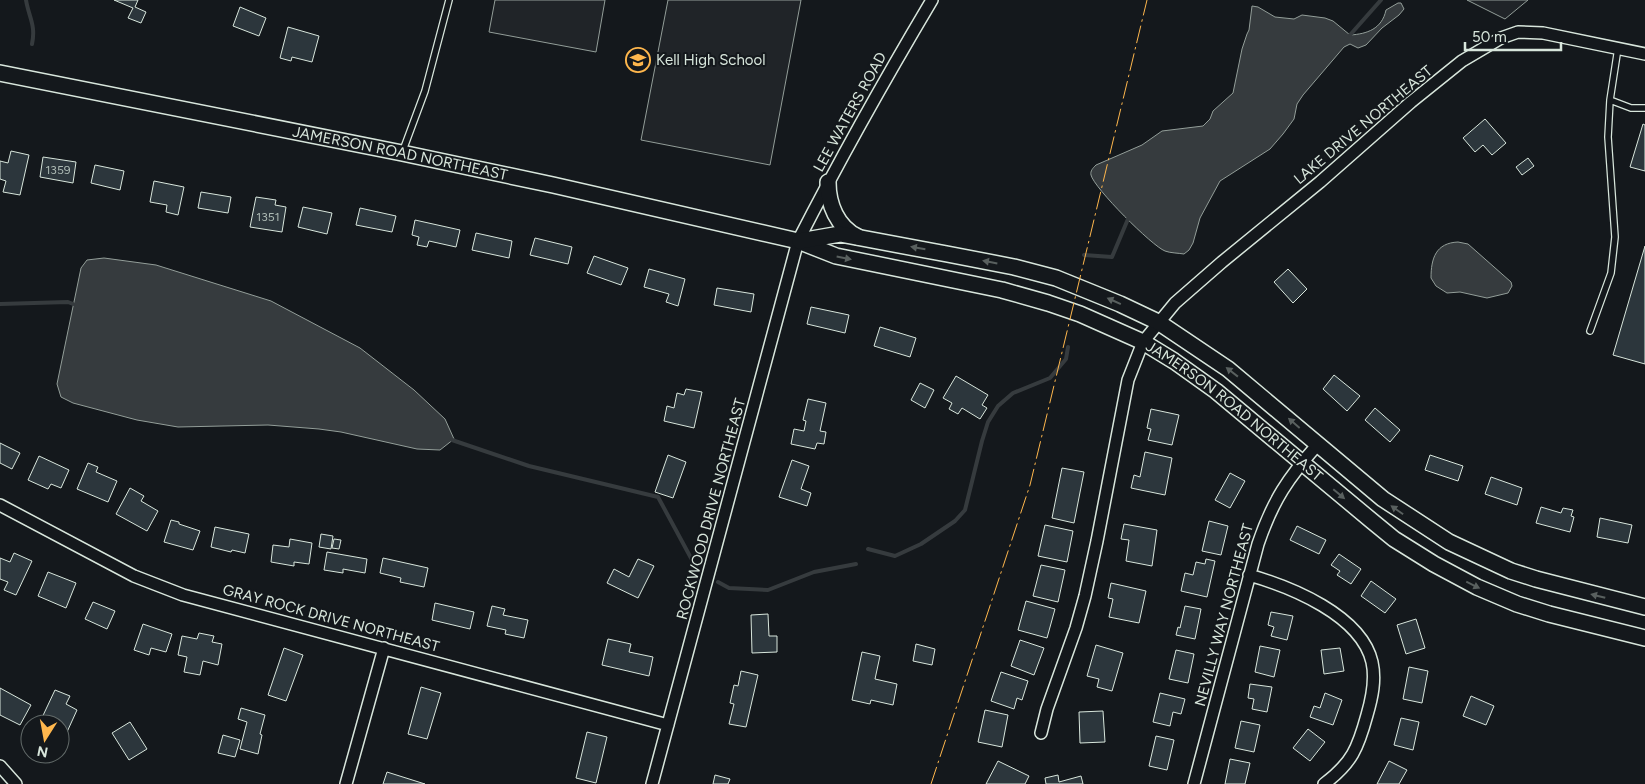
<svg xmlns="http://www.w3.org/2000/svg" width="1645" height="784" viewBox="0 0 1645 784" font-family="Figtree,sans-serif">
<style>
.green{fill:#202428;stroke:#939e99}
.water{fill:#363b3e;stroke:#939e99}
.lines{fill:none;stroke-linecap:round;stroke-linejoin:round}
.stream{stroke:#363b3e;stroke-width:4}
.building{fill:#2c363c;stroke:#d8e6dc}
.service-casing{stroke:#d8e6dc;stroke-width:8}
.minor-casing{stroke:#d8e6dc;stroke-width:14}
.tertiary-casing{stroke:#d8e6dc;stroke-width:18}
.service{stroke:#14181c;stroke-width:5.5}
.minor{stroke:#14181c;stroke-width:11}
.tertiary{stroke:#14181c;stroke-width:15}
.power{stroke:#ffb74d;stroke-width:1;stroke-dasharray:18 4 2.5 4;stroke-linecap:butt}
.oneway{fill:#59605f}
.labels{text-anchor:middle;dominant-baseline:central;stroke-width:4;stroke-linejoin:round;paint-order:stroke}
.number-label{font-size:12px;fill:#adbab4}
.poi-label{font-size:15px;fill:#d8e6dc;stroke:#14181c;text-anchor:start}
.street-label{font-size:15px;fill:#d8e6dc;stroke:#14181c}
</style>
<rect width="100%" height="100%" fill="#14181c"/>
<path class="green" d="M495,0H605L596,52L489,32Z
M668,0H801L770,165L641,140Z
M1467,0H1528L1505,19Z"/>
<path class="water" d="M1398,3H1401L1404,9L1399,15L1382,28L1366,45L1358,48L1350,44L1344,47L1303,95L1297,104L1294,119L1283,134L1270,149L1220,181L1200,218L1193,243L1189,250L1184,254C1178,253 1170,253 1165,251C1152,246 1094,188 1091,175C1090,171 1093,168 1096,165L1142,145L1162,131L1203,126L1210,119L1213,111L1233,93L1242,49L1247,34L1249,30L1252,6L1258,7L1275,17L1294,19L1302,15L1325,18L1333,21L1350,35C1367,34 1382,29 1386,10Z
M1458,242L1468,244L1511,282L1512,286L1508,293L1487,298L1460,292L1447,293L1436,286L1431,278C1431,258 1436,243 1458,242Z
M104,258L156,265L271,301L360,348L414,390L445,419L454,439L440,450L417,449L341,432L319,429L268,425L178,427L137,420L73,403L61,397L57,384L81,268L87,260Z"/>
<g class="lines">
<path class="stream" d="M26,0C29,18 36,25 32,44
M1350,35L1381,0
M1084,255L1112,257L1128,219
M0,304L68,302L73,304
M452,440L529,466L658,497L698,571
M868,549L895,556L921,544L955,521L965,510L982,441L988,422L998,406L1013,393L1050,378L1066,359L1068,347
M718,582L729,588L768,590L814,572L856,564"/>
</g>
<path class="building" d="M114,0H138L135,7L146,12L141,23L128,18L133,8Z
M240,7L266,18L259,36L233,26Z
M288,27L319,36L312,62L292,57L291,61L280,58Z
M1485,119L1506,143L1492,155L1483,145L1475,152L1463,138Z
M1643,124L1645,125V171L1630,167Z
M11,151L29,155L20,195L3,192L6,181L0,179V161L8,163Z
M43,157L76,162L73,183L40,177Z
M1528,158L1534,166L1522,175L1516,167Z
M95,165L124,171L120,190L91,183Z
M154,181L184,187L178,215L166,212L167,205L150,202Z
M201,192L231,197L228,213L198,208Z
M256,197L276,200L275,205L286,207L282,232L250,227Z
M303,207L332,213L327,234L298,227Z
M360,208L396,216L392,232L356,225Z
M415,220L460,230L456,247L429,241L427,247L417,245L419,237L412,235Z
M476,233L512,241L509,258L472,250Z
M535,238L572,247L568,264L530,255Z
M1645,246V364L1613,355Z
M594,256L628,268L621,285L587,273Z
M649,269L685,279L678,306L666,302L669,294L644,287Z
M1288,269L1307,289L1293,303L1274,282Z
M717,288L754,294L751,312L714,305Z
M811,307L849,315L845,333L807,324Z
M880,327L916,338L910,357L874,346Z
M1334,375L1360,396L1347,411L1323,389Z
M956,376L988,395L982,405L987,408L980,419L962,408L958,414L949,409L952,403L943,398Z
M920,383L934,390L925,408L911,400Z
M686,389L702,392L694,428L664,421L667,406L674,408L677,393L684,395Z
M808,399L826,403L820,431L826,432L824,444L817,443L815,449L791,444L794,429L804,431L806,421L803,420Z
M1375,408L1400,430L1390,442L1365,420Z
M1151,409L1179,415L1172,445L1148,440L1151,429L1147,428Z
M0,443L20,453L12,469L0,463Z
M1145,452L1172,458L1165,495L1131,488L1134,475L1140,477Z
M668,455L686,462L673,498L655,492Z
M1430,455L1463,466L1458,481L1425,470Z
M39,456L69,470L61,488L51,484L48,489L28,480Z
M792,460L809,466L801,489L811,493L807,506L779,497Z
M88,463L98,467L96,472L117,481L108,502L77,489Z
M1062,468L1084,472L1074,523L1052,518Z
M1230,473L1245,481L1230,508L1215,500Z
M1491,477L1522,488L1517,505L1485,494Z
M130,488L144,496L141,501L158,511L147,531L116,514Z
M1541,507L1561,513L1563,508L1573,510L1571,516L1574,517L1570,532L1536,523Z
M1600,518L1632,525L1628,543L1597,537Z
M171,520L179,522V524L200,531L193,550L164,542Z
M1209,521L1228,526L1221,555L1202,551Z
M1124,524L1157,530L1152,566L1126,561L1129,540L1121,539Z
M1045,525L1073,531L1067,562L1038,556Z
M1297,526L1326,540L1319,554L1290,540Z
M215,527L249,534L245,553L232,550L231,552L211,547Z
M321,534L333,536L331,549L319,547Z
M290,539L312,543L309,564L294,562V566L271,562L273,545L289,547Z
M334,539L341,540L339,549L332,548Z
M327,552L367,559L365,573L343,569V573L324,570Z
M14,553L32,561L16,595L4,590L8,582L0,579V558L10,562Z
M1339,554L1361,569L1351,584L1337,575L1340,571L1331,565Z
M383,558L428,568L424,587L400,582L401,578L380,573Z
M638,559L654,566L638,598L607,583L614,569L629,577Z
M1206,559L1215,561L1207,597L1181,591L1185,573L1193,575L1196,562L1205,564Z
M1041,565L1065,570L1058,602L1033,596Z
M48,572L76,583L66,608L38,596Z
M1371,581L1396,599L1385,613L1361,596Z
M1111,583L1146,591L1139,623L1109,617L1113,599L1108,598Z
M1026,601L1055,609L1047,638L1018,630Z
M93,602L115,611L107,629L85,619Z
M435,603L474,612L470,629L432,620Z
M492,606L505,609L503,615L528,620L524,638L505,634L506,630L487,626Z
M1185,606L1201,609L1195,639L1176,635L1178,627L1180,628Z
M1271,612L1293,616L1287,640L1271,636L1274,627L1268,625Z
M768,614L769,636H777V652L752,653L751,615Z
M1416,619L1425,648L1406,654L1397,625Z
M143,624L172,634L166,652L151,648L149,655L134,650Z
M199,633L214,636L212,642L222,644L218,665L203,661L200,675L184,672L187,657L178,655L182,636L197,639Z
M608,639L631,644L629,652L653,657L649,676L602,665Z
M1020,640L1044,648L1034,675L1011,666Z
M916,644L935,649L932,665L913,661Z
M1096,645L1123,653L1112,691L1097,687L1099,679L1087,676Z
M1260,646L1280,650L1274,677L1255,672Z
M284,648L303,655L286,701L268,695Z
M1340,648L1344,671L1324,674L1321,650Z
M1176,650L1194,654L1188,683L1169,679Z
M862,652L880,656L875,679L897,684L893,705L871,700L870,704L852,700Z
M1409,667L1428,671L1422,703L1403,699Z
M741,671L758,675L746,727L729,724L734,704L730,703L734,685L738,686Z
M1001,672L1028,681L1022,700L1017,698L1014,709L991,701Z
M1250,684L1272,687L1267,712L1252,709L1254,699L1248,698Z
M421,687L441,693L427,739L408,734Z
M0,688L31,705L20,725L0,715Z
M55,690L70,696L66,704L77,710L67,732L60,730V724H39Z
M1160,693L1185,699L1181,714L1173,712L1170,726L1153,722Z
M1325,693L1342,700L1333,725L1310,717L1314,706L1320,708Z
M1471,696L1494,706L1486,725L1463,716Z
M241,708L265,715L260,734L262,735L258,754L240,749L247,722L238,719Z
M985,710L1008,715L1002,747L978,742Z
M1103,711L1105,742L1080,743L1079,712Z
M1401,718L1419,722L1413,750L1394,745Z
M1241,721L1260,725L1254,752L1235,748Z
M130,722L147,749L129,760L112,733Z
M1308,729L1325,742L1310,761L1293,748Z
M587,732L607,737L596,783L576,778Z
M223,735L240,740L235,757L218,753Z
M1156,736L1174,740L1167,770L1149,766Z
M1230,759L1250,763L1245,784H1225Z
M998,761L1029,776L1025,784H986Z
M1389,761L1407,770L1399,784H1377Z
M387,772L425,784H383Z
M715,775L730,779L728,784H713Z
M1058,775L1059,782L1081,776L1083,784H1046L1045,778Z"/>
<g class="lines">
<defs>
<path id="service" d="M1618,48L1610,100L1631,108H1645
M402,153L425,91L449,0
M1590,331L1611,273L1615,237L1608,137L1610,100"/>
<path id="minor" d="M0,505L134,576L183,595L668,725
M1249,575C1291,587 1361,615 1372,662C1376,680 1372,698 1367,715C1358,748 1352,763 1324,784
M1041,733L1047,709L1076,628L1085,596L1097,541L1128,380L1143,342L1175,303L1222,262L1320,182L1411,102L1462,61L1501,38L1518,32L1543,33L1645,54
M0,766L16,784
M346,784L384,648
M652,784L798,241C840,159 885,79 932,0
M1194,784L1258,544C1273,500 1288,478 1318,444"/>
<g id="tertiary">
<path id="s1" d="M0,73L402,153L553,185L798,241L836,256L1002,290L1048,303L1080,314L1143,342L1174,361L1216,391L1372,521L1394,539L1434,564L1477,587L1517,604L1549,614L1645,638"/>
<path d="M828,182C828,204 837,227 858,237"/>
<path d="M800,241L840,234L947,254L1014,267L1056,278L1120,304L1158,322L1228,369L1383,499L1449,542L1511,571L1536,579L1645,607"/>
</g>
</defs>
<use href="#service" class="service-casing"/>
<use href="#minor" class="minor-casing"/>
<use href="#tertiary" class="tertiary-casing"/>
<use href="#service" class="service"/>
<use href="#minor" class="minor"/>
<use href="#tertiary" class="tertiary"/>
<path class="power" d="M931,784L1030,485L1147,0"/>
</g>
<defs><path id="oneway-solid" d="M-6-.8H1V-3.2L6.5 0L1 3.2V.8H-6Z" transform="scale(1.25)"/></defs>
<g class="oneway">
<use href="#oneway-solid" transform="translate(918 248) rotate(-170)"/>
<use href="#oneway-solid" transform="translate(844 258) rotate(11)"/>
<use href="#oneway-solid" transform="translate(990 262) rotate(-169)"/>
<use href="#oneway-solid" transform="translate(1114 301) rotate(-156)"/>
<use href="#oneway-solid" transform="translate(1232 372) rotate(-142)"/>
<use href="#oneway-solid" transform="translate(1294 423) rotate(-139)"/>
<use href="#oneway-solid" transform="translate(1339 494) rotate(40)"/>
<use href="#oneway-solid" transform="translate(1397 510) rotate(-145)"/>
<use href="#oneway-solid" transform="translate(1473 585) rotate(26)"/>
<use href="#oneway-solid" transform="translate(1598 596) rotate(-166)"/>
</g>
<defs>
<symbol id="school-ring" viewBox="-11 -11 22 22"><circle r="9.5" fill="#14181c" stroke="#ffb74d" stroke-width="1.5"/><path d="M0-5L7-2L0 1L-7-2ZM-4 1L0 2.5L4 1V4Q0 6-4 4Z" fill="#ffb74d"/></symbol>
</defs>
<g fill-rule="evenodd">
<use href="#school-ring" x="624" y="46" width="28" height="28"/>
</g>
<g class="labels">
<g class="number-label">
<text x="58" y="170">1359</text>
<text x="268" y="217">1351</text>
</g>
<g class="poi-label">
<text x="656" y="60">Kell High School</text>
</g>
<g class="street-label">
<text transform="translate(850 112) rotate(-61)">LEE WATERS ROAD</text>
<text transform="translate(1363 125) rotate(-40)">LAKE DRIVE NORTHEAST</text>
<text stroke="none"><textPath href="#s1" startOffset="408">JAMERSON ROAD NORTHEAST</textPath></text>
<text stroke="none"><textPath href="#s1" startOffset="1291">JAMERSON ROAD NORTHEAST</textPath></text>
<text transform="translate(711 509) rotate(-75)">ROCKWOOD DRIVE NORTHEAST</text>
<text transform="translate(1224 615) rotate(-75)">NEVILLY WAY NORTHEAST</text>
<text transform="translate(331 618) rotate(15)">GRAY ROCK DRIVE NORTHEAST</text>
</g>
</g>
<g transform="translate(45 739) rotate(191)"><circle r="24" fill="#14181c" stroke="#626a69"/>
<path d="M0-4L9 19L0 12L-9 19Z" fill="#ffb74d"/>
<text y="-8" font-size="14" font-weight="bold" text-anchor="middle" fill="#d8e6dc">N</text>
</g>
<path d="M1465 42v8h96v-8" fill="none" stroke="#d8e6dc" stroke-width="2.5"/>
<text x="1472" y="42" font-size="15" fill="#d8e6dc" stroke="#14181c" stroke-width="4" paint-order="stroke">50 m</text>
</svg>
